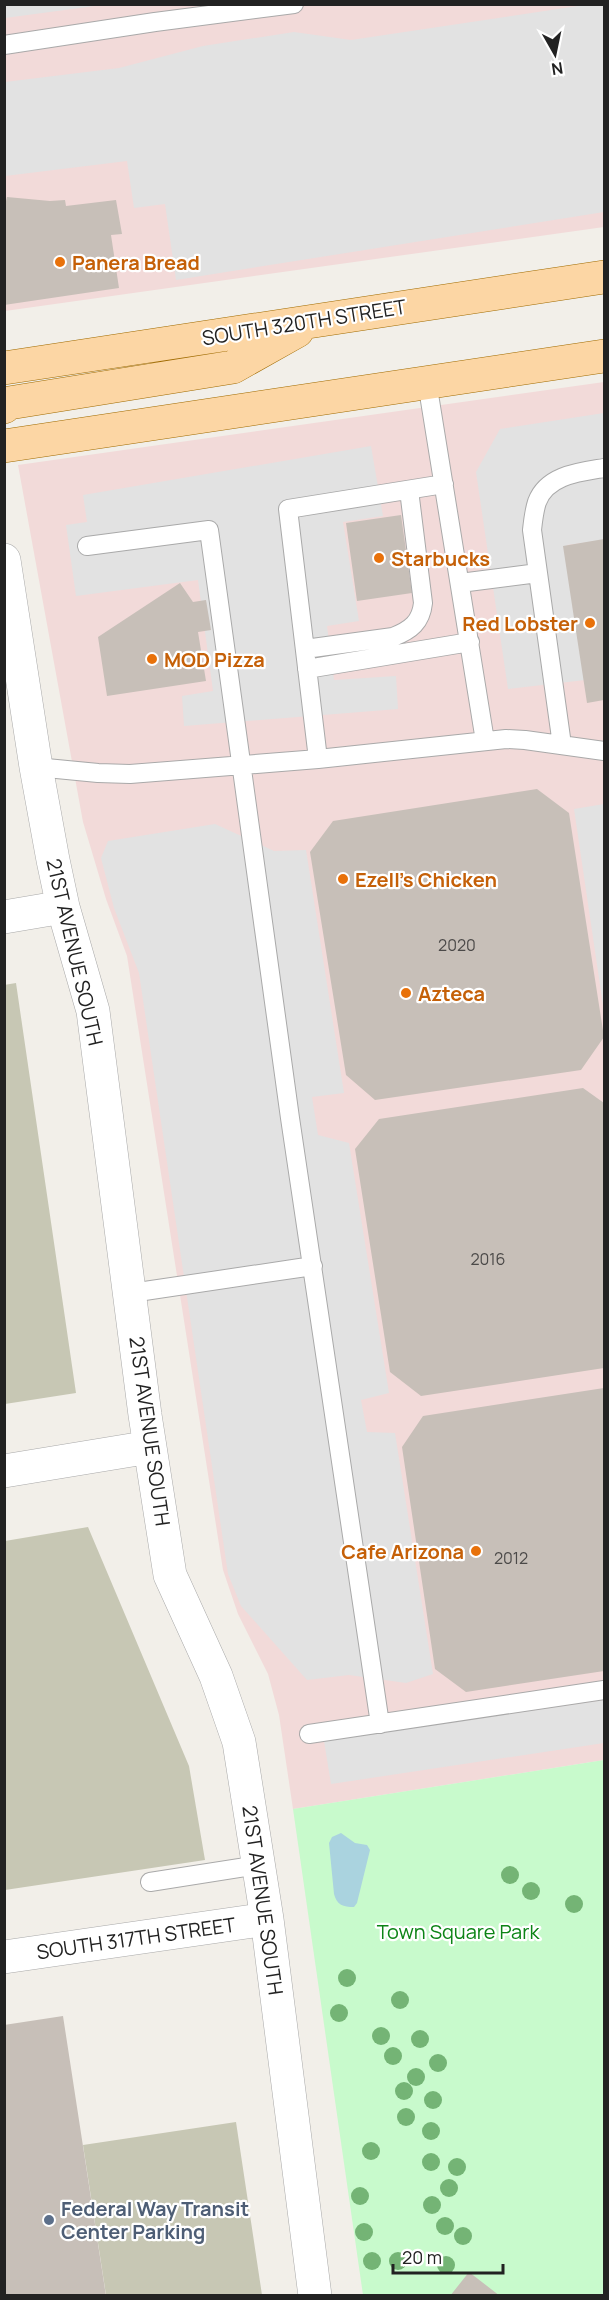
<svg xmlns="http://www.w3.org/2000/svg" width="609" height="2300" viewBox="0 0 609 2300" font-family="Manrope,sans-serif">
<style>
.commercial{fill:#f2dad9}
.construction{fill:#c7c7b4}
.park{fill:#c8facc}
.parking{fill:#e2e2e2}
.water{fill:#aad3df}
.building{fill:#c7bfb8}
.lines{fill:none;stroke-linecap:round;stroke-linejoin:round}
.lane-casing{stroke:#a9a9a9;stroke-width:20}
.street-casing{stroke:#a9a9a9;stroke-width:34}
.primary-casing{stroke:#a06b00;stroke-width:34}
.lane{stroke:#fff;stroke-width:18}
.street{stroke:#fff;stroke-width:33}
.primary{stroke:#fcd6a4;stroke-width:33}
.tree{fill:#74b475}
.food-dot{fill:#e8710a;stroke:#fff;stroke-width:2}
.service-dot{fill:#5c6f8a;stroke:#fff;stroke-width:2}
.labels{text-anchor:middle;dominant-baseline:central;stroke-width:4.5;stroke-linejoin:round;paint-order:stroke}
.number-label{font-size:16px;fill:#4b4948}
.food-label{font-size:20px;font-weight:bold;fill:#c56008;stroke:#fff;text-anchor:start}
.street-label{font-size:20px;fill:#222;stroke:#fff}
.park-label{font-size:20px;fill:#0c8416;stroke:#fff}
.service-label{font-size:20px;font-weight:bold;fill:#4e5e75;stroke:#fff;text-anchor:start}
</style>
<rect width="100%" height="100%" fill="#f2efe9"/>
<path class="commercial" d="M4,5H604V227L5,311Z
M604,382V1760L293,1809L279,1715L268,1674L238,1614L223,1570L127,956L106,899L83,822L18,465Z"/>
<path class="construction" d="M16,983L76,1393L5,1404L4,985Z
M88,1527L189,1766L205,1860L5,1890V1541Z
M236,2122L262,2295H106L83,2145Z"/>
<path class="park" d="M604,1760V2295H363L293,1809Z"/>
<path class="parking" d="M5,4H102V5L5,18Z
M591,4L604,5V212L176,280L165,204L134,208L127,161L5,176V82L119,68L203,46L294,32L351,40Z
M604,413V540L567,545L585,680L508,689L476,472L500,429Z
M371,446L383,516L343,522L359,621L327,626L334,680L396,676L398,709L184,726L182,696L213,691L198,580L76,596L66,525L87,522L83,495Z
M604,804V1012L574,809Z
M215,824L274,851L306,850L344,1093L312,1097L318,1135L349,1143L389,1393L361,1400L367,1432L395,1433L433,1674L406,1683L349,1675L307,1680L241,1606L228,1574L139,973L114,908L101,858L108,841Z
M604,1700V1743L331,1784L324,1741Z"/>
<path class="water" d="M341,1833L355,1843L367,1845L370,1850L357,1903L354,1907C343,1907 337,1905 334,1894L329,1843L332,1837Z"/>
<path class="building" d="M7,197L50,201L65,200L66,206L116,200L122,234L111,235L119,288L4,305V209Z
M401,515L412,593L357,601L346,523Z
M604,539V700L587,703L563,546Z
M180,583L193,602L206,600L211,630L198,632L206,681L107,696L98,637Z
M537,789L569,813L604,1037L581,1070L375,1100L346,1075L310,852L333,821Z
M583,1088L604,1103V1368L421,1396L390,1372L355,1149L379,1119Z
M604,1388V1671L466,1692L435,1669L402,1447L423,1416Z
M63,2016L106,2296H4V2025Z
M469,2272L500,2296H450Z"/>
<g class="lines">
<defs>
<path id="lane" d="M4,45L155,22L294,4
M427,382L485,741
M87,546L209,530L290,1118L380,1724
M460,583L538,573
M305,649L393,637C411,630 421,622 423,603L409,490
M307,669L470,642
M562,745L532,530C533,521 534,511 537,502C547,475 580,472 604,468
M318,759L288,509L444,484
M36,767L98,773L130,774L318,759L506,739L525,740L604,751
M131,1293L313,1266
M309,1734L604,1690
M150,1882L259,1865"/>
<path id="street" d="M4,560L36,767L53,860L63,907L93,1011L145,1415L170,1575L216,1676L239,1742L267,1919L315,2296
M4,917L63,907
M4,1471L150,1447
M4,1957L267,1919"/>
<path id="primary" d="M4,368L604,277
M4,407L9,403L233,367L297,331
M4,446L604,356"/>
</defs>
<use href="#lane" class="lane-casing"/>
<use href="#street" class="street-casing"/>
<use href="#primary" class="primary-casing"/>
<use href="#lane" class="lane"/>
<use href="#street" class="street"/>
<use href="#primary" class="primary"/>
</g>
<g class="tree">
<circle cx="510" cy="1875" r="9"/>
<circle cx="531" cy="1891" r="9"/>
<circle cx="574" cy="1904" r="9"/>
<circle cx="347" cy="1978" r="9"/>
<circle cx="400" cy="2000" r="9"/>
<circle cx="339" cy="2013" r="9"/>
<circle cx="381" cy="2036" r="9"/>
<circle cx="420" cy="2039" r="9"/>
<circle cx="393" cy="2056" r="9"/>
<circle cx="438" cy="2063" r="9"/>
<circle cx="416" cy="2077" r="9"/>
<circle cx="404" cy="2091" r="9"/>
<circle cx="433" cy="2100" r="9"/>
<circle cx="406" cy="2117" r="9"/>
<circle cx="431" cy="2131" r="9"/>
<circle cx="371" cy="2151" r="9"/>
<circle cx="431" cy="2162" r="9"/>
<circle cx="457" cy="2167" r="9"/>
<circle cx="449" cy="2188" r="9"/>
<circle cx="360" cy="2196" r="9"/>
<circle cx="432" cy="2205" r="9"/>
<circle cx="445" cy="2226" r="9"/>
<circle cx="364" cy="2232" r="9"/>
<circle cx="463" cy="2236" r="9"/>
<circle cx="372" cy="2261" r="9"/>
<circle cx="398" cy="2261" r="9"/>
<circle cx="446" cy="2265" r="9"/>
</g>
<g class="food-dot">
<circle cx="60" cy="262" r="6"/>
<circle cx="379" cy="558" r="6"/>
<circle cx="590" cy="623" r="6"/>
<circle cx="152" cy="659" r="6"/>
<circle cx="343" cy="879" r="6"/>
<circle cx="406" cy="993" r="6"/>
<circle cx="476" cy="1551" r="6"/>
</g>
<circle class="service-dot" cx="49" cy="2220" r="6"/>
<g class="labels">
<g class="number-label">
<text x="457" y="945">2020</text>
<text x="488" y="1259">2016</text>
<text x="511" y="1558">2012</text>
</g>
<g class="food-label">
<text x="72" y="262">Panera Bread</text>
<text x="391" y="558">Starbucks</text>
<text x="578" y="623" text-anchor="end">Red Lobster</text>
<text x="164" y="659">MOD Pizza</text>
<text x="355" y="879">Ezell's Chicken</text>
<text x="418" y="993">Azteca</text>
<text x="464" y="1551" text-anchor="end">Cafe Arizona</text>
</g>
<g class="street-label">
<text transform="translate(304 322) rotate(-9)">SOUTH 320TH STREET</text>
<text transform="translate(75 952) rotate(77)">21ST AVENUE SOUTH</text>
<text transform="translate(150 1431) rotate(82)">21ST AVENUE SOUTH</text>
<text transform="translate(263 1900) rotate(82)">21ST AVENUE SOUTH</text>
<text transform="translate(136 1938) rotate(-8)">SOUTH 317TH STREET</text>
</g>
<g class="park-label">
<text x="458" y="1931">Town Square Park</text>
</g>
<g class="service-label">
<text x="61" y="2208">Federal Way Transit<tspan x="61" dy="23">Center Parking</tspan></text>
</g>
</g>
<rect width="609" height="2300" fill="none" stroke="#222222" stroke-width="12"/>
<g transform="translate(555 54) rotate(171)" stroke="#ffffff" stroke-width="4.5" paint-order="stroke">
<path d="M0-4.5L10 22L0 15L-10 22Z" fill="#222222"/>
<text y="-9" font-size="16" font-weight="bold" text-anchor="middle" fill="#222222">N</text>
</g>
<path d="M393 2264v9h110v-9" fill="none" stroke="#222222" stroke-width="3"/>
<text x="402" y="2264" font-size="18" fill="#222222" stroke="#ffffff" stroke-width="4.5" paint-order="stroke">20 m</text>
</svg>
